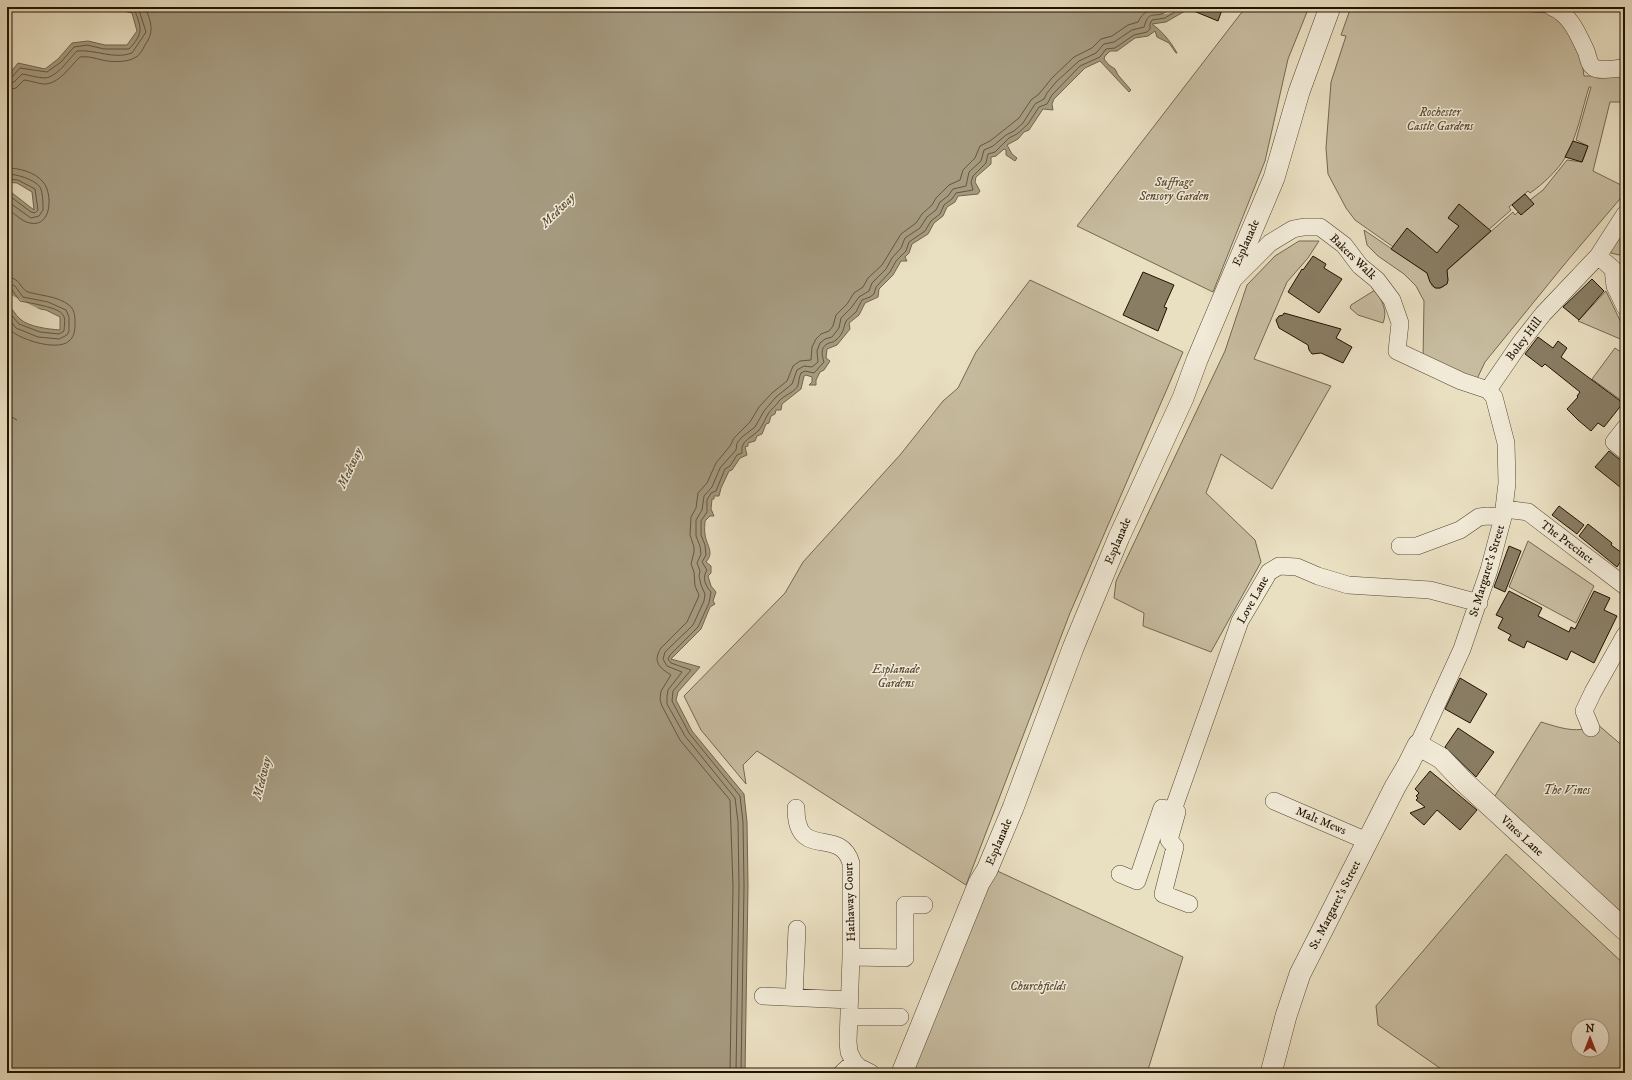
<svg xmlns="http://www.w3.org/2000/svg" width="1632" height="1080" viewBox="0 0 1632 1080" font-family="'IM FELL DW Pica',serif">
<style>
.green{fill:#c7bca0;stroke:#746850;fill-rule:evenodd}
.water{fill:#a59a7f;stroke:#71644c}
.pier{fill:#e9dfc1}
.lines{fill:none;stroke-linecap:round;stroke-linejoin:round}
.shore{stroke:#645640;stroke-width:1}
.building{fill:#897d64;stroke:#221300}
.minor-casing{stroke:#544630;stroke-width:18}
.tertiary-casing{stroke:#544630;stroke-width:22}
.minor{stroke:#f1ead7;stroke-width:17}
.tertiary{stroke:#f1ead7;stroke-width:21}
.labels{text-anchor:middle;dominant-baseline:central;stroke-width:3;stroke-linejoin:round;paint-order:stroke}
.park-label{font-size:12px;font-style:italic;fill:#5c4e38;stroke:#f1ead7}
.street-label{font-size:12px;fill:#221300;stroke:#f1ead7}
.water-label{font-size:13px;font-style:italic;fill:#5d5039;stroke:#f1ead7}
</style>
<rect width="100%" height="100%" fill="#e9dfc1"/>
<filter id="stains"><feTurbulence type="fractalNoise" baseFrequency=".005" numOctaves="4"/><feColorMatrix values="0 0 0 0 .2 0 0 0 0 .09 0 0 0 0 .02 0 0 0 .5 -.17"/></filter>
<radialGradient id="worn" r=".72"><stop offset=".6" stop-color="#630" stop-opacity="0"/><stop offset="1" stop-color="#630" stop-opacity=".3"/></radialGradient>
<path class="green" d="M1251,7H1309L1288,59L1265,161L1213,292L1077,226L1242,12Z
M1351,7H1525L1531,12L1552,13L1563,21L1582,62L1584,76H1625V102H1610L1593,171L1625,187V193L1568,260L1485,362L1476,381L1423,360L1424,301L1416,286L1404,274L1378,256L1367,245L1364,230L1430,275L1429,278L1432,286C1439,290 1445,288 1448,280L1445,272L1513,212L1515,215L1518,212L1521,215L1530,200L1543,190L1567,160L1582,162L1588,146L1576,140L1591,87H1589C1582,110 1577,137 1565,158C1557,171 1543,184 1530,193L1528,191L1509,207L1511,210L1443,270L1433,275L1355,220L1346,208L1328,174L1326,148L1331,82L1346,36L1341,35Z
M1625,224V250L1619,255L1611,253L1610,249Z
M1299,241H1319L1308,258L1287,282L1254,359L1331,386L1272,489L1221,454L1206,493L1255,540L1261,562L1211,652L1143,626L1144,613L1114,598L1116,581L1225,351L1247,285L1275,256Z
M1030,280L1183,352L1070,613L966,885L757,751L743,765L746,784L701,730L684,696L785,593L803,562L900,455L943,401L958,388L976,352Z
M1375,290C1382,300 1388,311 1383,323L1358,315L1350,308L1351,305Z
M1606,291L1625,331V341L1578,321Z
M1615,348L1625,355V403L1592,379Z
M1528,541L1594,586L1576,623L1509,587Z
M1541,722C1558,727 1581,736 1596,723L1625,748V926L1493,799Z
M1506,854L1625,965V1073H1447L1378,1025L1376,1006ZM1578,1026H1602V1050H1578Z
M993,869L1183,957L1147,1073H909Z"/>
<path class="water" d="M106,7H1192L1166,22L1152,24C1162,31 1171,42 1177,53H1176L1169,43L1157,37L1155,31L1148,36L1135,38L1117,51H1110L1105,56L1104,59L1109,65L1115,69L1118,75L1131,90L1129,92L1100,61L1085,68L1054,99L1052,104L1053,110L1043,109L1029,130L1024,132L1018,139L1007,145L1012,154L1017,158L1015,161L1006,155V150L1004,149L996,156L991,157V164L976,177L975,182L980,191L978,194L958,196L955,202L947,207L943,216L934,223L928,234L912,244L909,253L905,257L907,261H901L893,275L879,289L878,297L865,303L859,315L849,323L850,329L837,345L827,349L826,358L830,361L824,370L820,372L816,380V385H809L812,382V377L806,375L804,376L801,389L782,404L781,410H776L775,414L771,416L769,423L766,424L762,434L757,436L755,441L748,443V446L745,447L747,455L740,458L732,470L729,471L721,488L719,496H714V499H712L711,509L714,516H710L705,521C705,525 704,530 705,534C706,545 715,552 706,562L711,566V573L708,576L711,586L716,592L713,601L715,604L710,607L701,629L671,659L700,667L678,692L676,700L692,731L744,794L747,822L748,886L745,1073H7V415L17,420L7,414V305C13,308 15,315 20,319C29,327 48,329 60,330V317L46,310L17,305L7,290V189L34,210L32,192L17,183L7,182V77L18,63L45,69L58,59L72,43L88,41L105,45H127L137,31L132,13Z"/>
<path class="pier" d="M1159,7H1180L1178,12L1164,14Z
M7,293L49,314L16,307Z"/>
<g class="lines">
<path class="shore" d="M7,79L11,78L20,68L47,72L61,62L74,47L87,45L104,49H129C143,34 142,29 135,11L123,7
M7,84L14,82L22,74C29,75 38,78 45,78C57,77 69,59 77,51C95,49 114,60 132,53L146,32L138,7
M7,90L16,88L24,80C31,81 37,83 43,84C59,85 70,66 80,57C88,56 94,58 102,60C110,62 128,63 136,57C140,55 143,49 145,45C155,31 151,22 145,7
M7,168C19,168 35,172 43,182C53,193 52,228 30,223C22,222 14,213 7,208
M7,174C16,174 34,179 40,187C43,193 43,204 43,210L39,216L31,218L7,201
M7,179L18,180L35,189L38,210L35,213L31,212L7,194
M7,277C21,278 20,289 28,292C42,296 57,296 69,305C74,309 75,315 75,321C75,329 75,336 69,341C57,352 16,339 7,327
M7,283L15,286L23,297L48,302L66,310L69,317V331L67,335L59,339L38,337L16,328L7,317
M7,288L12,290L20,301C29,303 59,307 63,315C66,318 64,327 64,331L59,334L40,332L19,324L7,310
M730,1073L733,886L730,800L680,740L662,706L660,700L661,691L671,675C660,668 652,662 661,648L687,622L698,598L699,595L695,586L694,572L691,564L694,552V547L690,535L691,517L696,508L698,493L707,483L716,463L730,446L734,438L750,422L759,407L772,393L787,381L793,366L800,361L811,360L812,347L816,339L821,334L829,331L833,326L836,315L847,304L854,293L863,287L868,278L882,265L901,234L916,223L922,214L932,205L936,198L949,185L960,180L963,170L975,158L980,146L990,141L1019,118L1031,100L1039,94L1052,78L1074,57L1092,48L1101,39L1112,36L1128,25L1138,22C1143,12 1150,8 1161,7
M736,1073L739,886L738,822L735,798L685,736L667,704V696L668,690L682,672L667,666L663,659L665,652L693,625L704,601L705,594L701,585L699,576L700,571L697,563L701,554L700,546L696,536V520L702,510L704,496L712,487L720,468L736,450L737,443L742,437L755,427L764,411L776,397L792,384L797,370L804,366L812,367L818,362L817,351L820,343L825,339L832,337L839,328L841,318L851,308L859,297L869,291L872,283L886,269L892,258L901,248L905,238L920,228L927,217L936,210L940,202L948,196L953,189L966,186L969,172L981,161L984,150L993,146L1006,135L1014,131L1023,123L1035,104L1044,99L1047,93L1056,82L1079,61L1096,53L1104,44L1114,42L1132,30L1144,27C1149,10 1152,18 1164,13C1167,11 1170,9 1173,7
M741,1073L744,886L743,822L740,796L689,733L672,701L673,691L691,670L671,663L668,659L670,655L698,627L709,603L711,592C705,585 702,578 707,570L702,562L706,555L705,545L701,535V521L707,512V500L711,493L716,491L725,469L730,466L737,455L742,453C740,440 752,438 759,430C762,427 765,419 768,414C771,409 776,406 779,401C784,395 796,392 798,385C799,381 799,377 801,373L805,371L814,373L824,362C822,356 820,348 827,344C830,342 833,343 836,340C844,333 843,329 846,321L856,312L862,300L870,297L874,294L876,287L890,272L896,261L906,251L909,242L925,231L931,221L940,214L944,205L952,199L956,193L973,190L971,182L973,176L986,163L988,154L995,152L1009,138L1017,134L1028,124L1039,107L1047,104L1052,95L1080,66L1100,57L1106,49L1115,48L1134,35L1147,32L1150,29V24L1152,20L1165,18L1183,7"/>
</g>
<path class="building" d="M1184,7H1223L1218,21Z
M1573,141L1588,146L1582,162L1565,157Z
M1525,194L1534,204L1521,215L1512,205Z
M1459,204L1491,231L1447,270L1448,280L1447,284L1440,288H1435L1430,282L1427,273L1391,249L1407,228L1437,253L1459,226L1448,218Z
M1313,256L1326,264L1324,268L1342,279L1319,313L1288,292L1302,269L1303,270Z
M1143,272L1174,285L1164,307L1167,308L1158,331L1123,315Z
M1592,279L1604,291L1579,320L1563,307Z
M1284,313L1341,329L1336,338L1352,347L1343,363L1321,353L1312,354L1309,350L1308,345L1279,328L1276,320L1279,316L1283,315Z
M1538,337L1553,348L1558,341L1567,348L1561,357L1623,403L1604,427L1598,423L1591,431L1578,420L1567,409L1578,397L1577,396L1580,392L1545,364L1542,367L1525,354Z
M1609,451L1619,459L1625,461V491L1595,467Z
M1559,506L1584,525L1577,534L1552,515Z
M1588,524L1612,543L1611,545L1625,555L1617,567L1579,536Z
M1509,546L1521,551L1505,592L1494,587Z
M1509,591L1542,608L1538,616L1569,632L1571,627L1575,629L1594,591L1610,598L1604,610L1617,616L1594,663L1571,651L1567,660L1527,641L1524,648L1508,640L1511,635L1498,628L1503,618L1496,615Z
M1460,678L1487,694L1470,723L1445,709Z
M1458,728L1494,752L1476,777L1445,747Z
M1430,771L1477,810L1460,830L1437,810L1424,825L1410,813L1425,807L1416,800L1418,798L1416,796L1419,793L1415,789Z"/>
<g class="lines">
<defs>
<path id="minor" d="M1552,7C1570,14 1578,34 1586,51C1589,58 1588,66 1597,69C1605,71 1616,68 1625,68
M1598,256L1613,269L1615,286L1625,307
M1233,280L1270,243L1293,229L1304,227H1320L1344,245L1360,266L1377,280L1392,300L1400,323L1397,351L1461,381L1488,390
M1488,390L1521,342L1543,314L1598,256L1625,214
M1625,428L1614,442L1625,451
M1505,509L1528,512L1625,586
M1400,546H1417L1460,530L1479,517L1487,516L1503,517
M1591,728L1584,711L1593,692L1625,635
M1418,745L1462,649L1489,570L1503,517L1507,483L1506,443L1494,397L1488,390
M1274,801L1367,841
M796,808C796,862 840,825 851,863V957L848,1042L849,1052L854,1062
M1173,810L1177,812L1169,840L1175,847L1163,894L1189,904
M1120,874L1137,881L1162,808L1173,810L1240,621L1269,572L1279,566L1297,567L1318,576L1348,585L1430,590L1479,603
M851,957L905,958V905H924
M763,996L850,1000
M794,998L797,929
M849,1017H900
M842,1073L854,1062L859,1067L871,1073"/>
<path id="tertiary" d="M902,1073L979,883L987,870L1013,808L1073,648L1119,537L1183,398L1197,360L1274,178L1299,92L1330,7
M1271,1073L1286,1016L1300,974L1395,787L1408,765L1418,745L1441,758L1463,781L1625,930"/>
</defs>
<use href="#minor" class="minor-casing"/>
<use href="#tertiary" class="tertiary-casing"/>
<use href="#minor" class="minor"/>
<use href="#tertiary" class="tertiary"/>
</g>
<g class="labels">
<g class="park-label">
<text x="1440" y="112">Rochester<tspan x="1440" dy="14">Castle Gardens</tspan></text>
<text x="1174" y="182">Suffrage<tspan x="1174" dy="14">Sensory Garden</tspan></text>
<text x="896" y="669">Esplanade<tspan x="896" dy="14">Gardens</tspan></text>
<text x="1567" y="790">The Vines</text>
<text x="1038" y="986">Churchfields</text>
</g>
<g class="street-label">
<text transform="translate(1246 243) rotate(-66)">Esplanade</text>
<text transform="translate(1353 257) rotate(44)">Bakers Walk</text>
<text transform="translate(1524 339) rotate(-53)">Boley Hill</text>
<text transform="translate(1118 541) rotate(-67)">Esplanade</text>
<text transform="translate(1567 542) rotate(37)">The Precinct</text>
<text transform="translate(1487 571) rotate(-73)">St Margaret's Street</text>
<text transform="translate(1253 600) rotate(-61)">Love Lane</text>
<text transform="translate(1321 821) rotate(23)">Malt Mews</text>
<text transform="translate(1522 836) rotate(43)">Vines Lane</text>
<text transform="translate(999 842) rotate(-67)">Esplanade</text>
<text transform="translate(850 902) rotate(-92)">Hathaway Court</text>
<text transform="translate(1335 905) rotate(-63)">St. Margaret's Street</text>
</g>
<g class="water-label">
<text transform="translate(558 210) rotate(-45)">Medway</text>
<text transform="translate(350 468) rotate(-65)">Medway</text>
<text transform="translate(262 778) rotate(-76)">Medway</text>
</g>
</g>
<rect width="1632" height="1080" fill="none" stroke="#e9dfc1" stroke-width="24"/>
<rect x="8" y="8" width="1616" height="1064" fill="none" stroke="#221300" stroke-width="2"/>
<rect x="12" y="12" width="1608" height="1056" fill="none" stroke="#221300"/>
<g transform="translate(1590 1038)"><circle r="19" fill="#f1ead7" stroke="#9e9481"/>
<path d="M0-3L7 15L0 10L-7 15Z" fill="#8f2418"/>
<text y="-6" font-size="11" font-weight="bold" text-anchor="middle" fill="#221300">N</text>
</g>
<rect width="100%" height="100%" filter="url(#stains)"/>
<rect width="100%" height="100%" fill="url(#worn)"/>
</svg>
